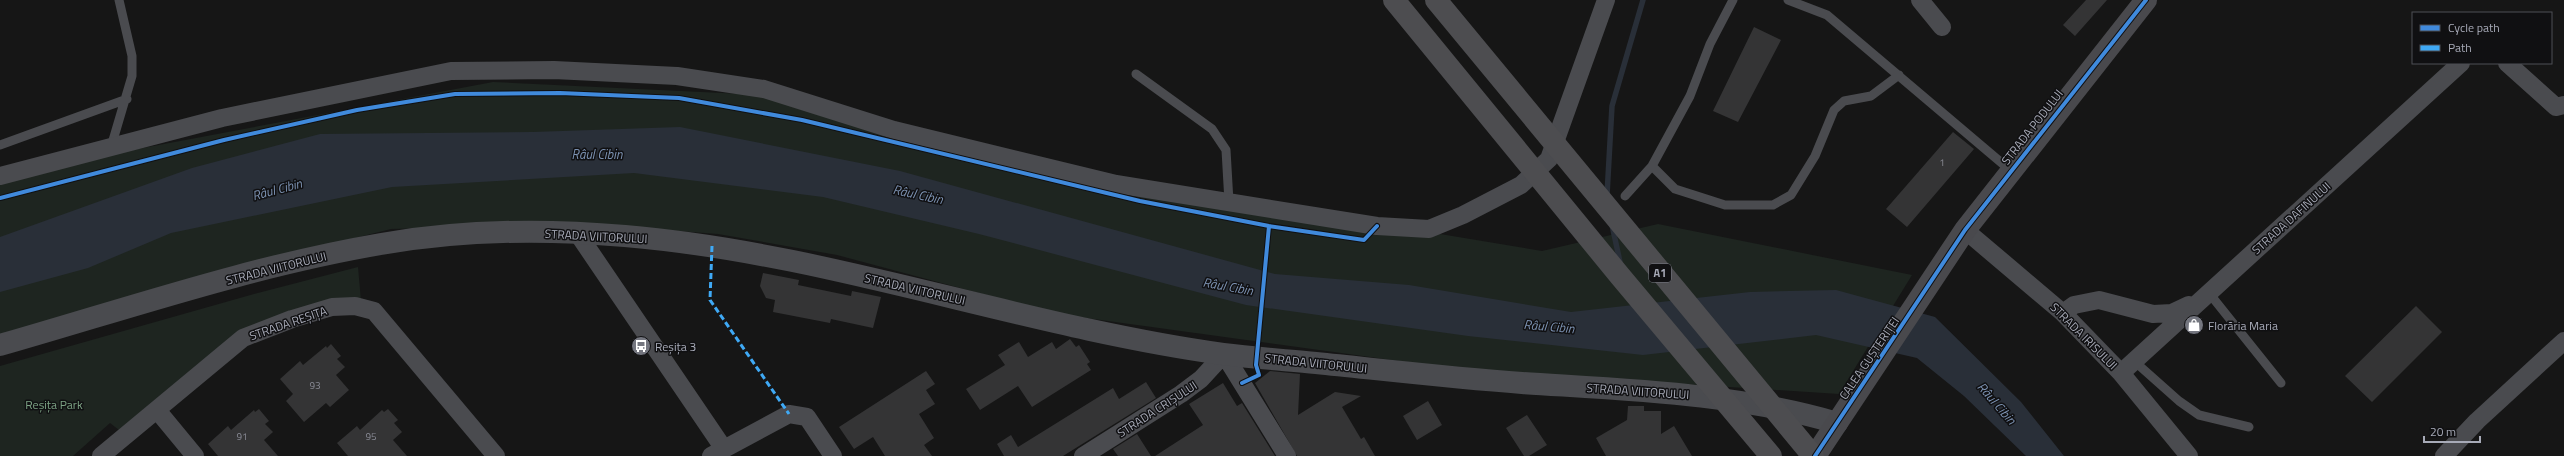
<svg xmlns="http://www.w3.org/2000/svg" width="2564" height="456" viewBox="0 0 2564 456" font-family="'Titillium Web',sans-serif">
<style>
.green{fill:#1e2520}
.water{fill:#292f38}
.lines{fill:none;stroke-linecap:round;stroke-linejoin:round}
.stream{stroke:#292f38;stroke-width:5.5}
.building{fill:#343435}
.service{stroke:#4a4b4f;stroke-width:9}
.minor{stroke:#4a4b4f;stroke-width:18}
.tertiary{stroke:#4a4b4f;stroke-width:22}
.secondary{stroke:#49494d;stroke-width:22}
.motorway{stroke:#4d4d50;stroke-width:22}
.quiet{stroke:#3fa9f5;stroke-width:3;stroke-dasharray:6 3;stroke-linecap:butt}
.cycleway-casing{stroke:#101012;stroke-width:6}
.cycleway{stroke:#408adc;stroke-width:4}
.labels{text-anchor:middle;dominant-baseline:central;stroke-width:3;stroke-linejoin:round;paint-order:stroke}
.number-label{font-size:10px;fill:#8a8c96}
.shield{fill:#101012;stroke:#7a7c86;stroke-width:1}
.shield-label{font-size:11px;font-weight:bold;fill:#a7aab7}
.street-label{font-size:12px;fill:#a7aab7;stroke:#101012}
.poi-label{font-size:12px;fill:#a7aab7;stroke:#101012;text-anchor:start}
.park-label{font-size:12px;fill:#7da385;stroke:#101012}
.water-label{font-size:13px;font-style:italic;fill:#7d93b3;stroke:#101012}
</style>
<rect width="100%" height="100%" fill="#161616"/>
<path class="green" d="M493,82L765,95L1206,202L1260,204L1542,251L1658,224L1912,275L1839,394L1465,370L1057,314L837,255L718,234L584,224L391,229L263,261L0,336V183L63,163Z
M358,267L361,301L239,334L198,364L119,430L110,423L73,456H0V366L254,294Z"/>
<path class="water" d="M680,127L900,171L1275,274L1409,285L1571,312L1750,292L1836,290L1935,317L2021,402L2064,456H2026L1964,396L1917,358L1816,335L1643,355L1468,336L1246,305L979,234L823,197L634,173L392,187L171,233L88,268L0,292V237L192,168L320,134L533,132Z"/>
<g class="lines">
<path class="stream" d="M1607,195L1612,106L1643,0
M1612,225L1620,262"/>
</g>
<path class="building" d="M2086,0H2107L2075,36L2063,25Z
M1754,27L1781,40L1738,122L1713,111Z
M1953,132L1974,149L1907,227L1886,209Z
M763,273L799,280L798,285L851,296L852,291L881,297L873,328L831,319L830,323L773,312L775,300L766,298L760,286Z
M2416,306L2442,332L2372,402L2345,376Z
M1070,339L1076,347L1079,345L1090,362L1087,364L1091,370L1032,407L1018,386L980,410L966,389L1005,365L998,355L1019,342L1028,357L1052,342L1056,349Z
M331,344L341,356L337,359L345,367L336,375L349,390L330,407L326,403L304,422L286,401L293,394L280,379L300,361L303,365L326,346L327,348Z
M926,371L935,384L926,390L935,404L919,414L934,438L924,445L932,456H885L873,437L854,449L839,427Z
M1270,371L1300,374L1298,415L1335,392L1361,396L1342,407L1361,439L1364,437L1375,456H1297L1255,383Z
M1146,382L1156,398L1063,456H1004L997,444L1011,435L1018,447L1113,388L1119,399Z
M1223,383L1237,406L1242,403L1275,456H1155L1203,425L1189,404Z
M1428,401L1442,425L1417,440L1403,416Z
M1628,406H1644V411H1661V434L1674,426L1692,456H1606L1596,438L1627,420Z
M259,409L269,421L265,424L273,432L264,440L278,456H218L208,444L228,426L231,430L254,410L255,412Z
M388,409L398,420L394,423L402,432L393,440L407,456H348L337,443L357,426L360,430L382,410L384,412Z
M1527,415L1547,445L1529,456H1524L1506,428Z
M1137,434L1151,456H1118L1113,449Z"/>
<g class="lines">
<path class="service" d="M1788,0L1827,15L2010,170
M1136,74L1212,129L1226,150L1229,202
M0,145L127,99
M111,147L132,76V56L119,0
M1652,166L1675,189L1697,196L1725,205H1773L1791,195L1815,156L1834,110L1844,101L1871,96L1899,75
M1625,196L1652,166L1690,96L1710,44L1733,0
M2209,293L2281,383
M2134,361L2179,401L2199,415L2249,427"/>
<path class="minor" d="M1920,0L1942,27
M2507,63L2556,107L2564,105
M0,176L222,118L451,71L554,70L677,76L764,89L894,130L1116,184L1377,226L1429,229L1463,215L1521,185L1549,159L1606,0
M1965,230L2063,313L2121,373L2189,456
M578,234L724,449
M2063,313L2074,305L2099,300L2153,314L2172,313L2189,305
M2121,373L2461,63
M157,410L195,456
M101,456L243,338L292,319L332,307L355,306L374,311L496,456
M711,456L789,414L807,417L833,456
M1083,456L1181,394L1201,379L1224,354L1287,456
M2444,456L2477,421L2564,341"/>
<path class="tertiary" d="M0,345C126,309 252,266 381,244C460,230 545,229 625,236C828,253 1021,326 1223,354C1254,358 1285,360 1316,363C1385,370 1453,378 1522,383C1628,390 1735,393 1837,423"/>
<path class="secondary" d="M1815,456L1965,230L2146,0"/>
<path class="motorway" d="M1394,0L1620,276L1771,456
M1436,0L1813,456"/>
<path class="quiet" d="M712,246L710,300L789,414"/>
<defs>
<path id="cycleway" d="M0,198L224,140L357,110L455,94L560,93L679,98L802,120L1140,201L1269,226L1364,240L1377,226
M1242,383L1259,375L1256,365L1269,226
M1815,456L1965,230L2146,0"/>
</defs>
<use href="#cycleway" class="cycleway-casing"/>
<use href="#cycleway" class="cycleway"/>
</g>
<defs>
<symbol id="shop-disc" viewBox="-11 -11 22 22"><circle r="9.5" fill="#74767f" stroke="#101012"/><path d="M-5-2.5h2.3a2.7 3.5 0 0 1 5.4 0H5L5.5 6h-11ZM-1.5-2.5h3a1.5 2.3 0 0 0-3 0Z" fill="#fff"/></symbol>
<symbol id="bus-disc" viewBox="-11 -11 22 22"><circle r="9.5" fill="#74767f" stroke="#101012"/><path d="M-5-6H5V4H4V6H2V4H-2V6H-4V4H-5ZM-3.5-4V0h7V-4ZM-3.5 1.2v1.5H-2V1.2ZM2 1.2v1.5H3.5V1.2Z" fill="#fff"/></symbol>
</defs>
<g fill-rule="evenodd">
<use href="#shop-disc" x="2183" y="314" width="22" height="22"/>
<use href="#bus-disc" x="630" y="335" width="22" height="22"/>
</g>
<g class="labels">
<g class="number-label">
<text x="1942" y="162">1</text>
<text x="315" y="385">93</text>
<text x="242" y="436">91</text>
<text x="371" y="436">95</text>
</g>
<rect class="shield" x="1649" y="264" width="22" height="18" rx="3"/>
<g class="shield-label">
<text x="1660" y="273">A1</text>
</g>
<g class="street-label">
<text transform="translate(2032 127) rotate(-52)">STRADA PODULUI</text>
<text transform="translate(2291 218) rotate(-42)">STRADA DAFINULUI</text>
<text transform="translate(596 236) rotate(3)">STRADA VIITORULUI</text>
<text transform="translate(276 268) rotate(-14)">STRADA VIITORULUI</text>
<text transform="translate(915 289) rotate(13)">STRADA VIITORULUI</text>
<text transform="translate(288 323) rotate(-19)">STRADA REȘIȚA</text>
<text transform="translate(2084 336) rotate(45)">STRADA IRISULUI</text>
<text transform="translate(1869 358) rotate(-56)">CALEA GUȘTERIȚEI</text>
<text transform="translate(1316 363) rotate(6)">STRADA VIITORULUI</text>
<text transform="translate(1638 391) rotate(4)">STRADA VIITORULUI</text>
<text transform="translate(1157 409) rotate(-33)">STRADA CRIȘULUI</text>
</g>
<g class="poi-label">
<text x="2208" y="325">Florăria Maria</text>
<text x="655" y="346">Reșița 3</text>
</g>
<g class="park-label">
<text x="54" y="404">Reșița Park</text>
</g>
<g class="water-label">
<text x="597" y="154">Râul Cibin</text>
<text transform="translate(277 189) rotate(-15)">Râul Cibin</text>
<text transform="translate(918 194) rotate(12)">Râul Cibin</text>
<text transform="translate(1228 286) rotate(10)">Râul Cibin</text>
<text transform="translate(1549 326) rotate(5)">Râul Cibin</text>
<text transform="translate(1997 403) rotate(49)">Râul Cibin</text>
</g>
</g>
<rect x="2412" y="12" width="140" height="52" fill="#101012" stroke="#4c4e54"/>
<rect x="2420" y="25" width="20" height="6" fill="#408adc" stroke="#4c4e54"/>
<text x="2448" y="32" font-size="12" fill="#a7aab7">Cycle path</text>
<rect x="2420" y="45" width="20" height="6" fill="#3fa9f5" stroke="#4c4e54"/>
<text x="2448" y="52" font-size="12" fill="#a7aab7">Path</text>
<path d="M2424 436v6h56v-6" fill="none" stroke="#a7aab7" stroke-width="2"/>
<text x="2430" y="436" font-size="12" fill="#a7aab7" stroke="#101012" stroke-width="3" paint-order="stroke">20 m</text>
</svg>
